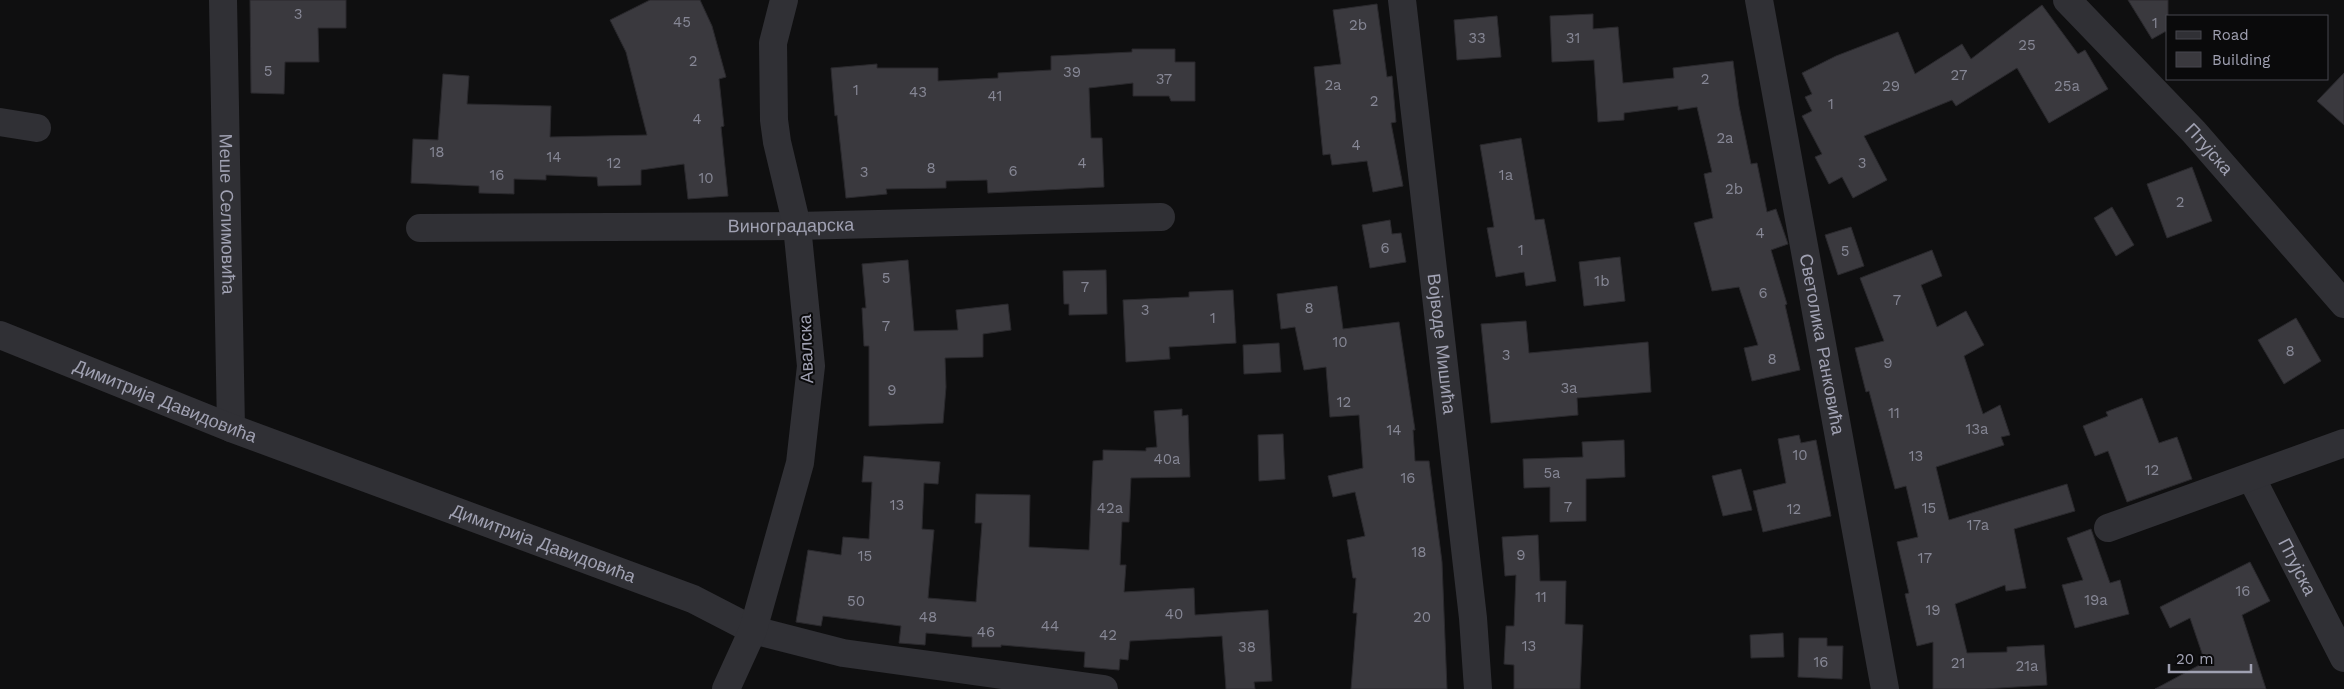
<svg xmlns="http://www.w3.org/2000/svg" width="2344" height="689" font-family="'Work Sans',sans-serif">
  <rect width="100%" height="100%" fill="#0f0f10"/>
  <path fill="#3a393e" stroke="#2a292d" d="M 250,0 L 346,0 L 346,28 L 318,28 L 319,62 L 285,62 L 284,94 L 251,93 Z
    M 650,0 L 700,0 L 712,26 L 726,77 L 719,79 L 724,126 L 721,127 L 728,196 L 688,199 L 684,164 L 641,170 L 641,185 L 598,186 L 597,177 L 546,175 L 546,180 L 514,179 L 514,194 L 479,193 L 479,186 L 411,183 L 413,139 L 438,140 L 443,74 L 469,76 L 467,104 L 551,106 L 550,137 L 647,135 L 626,52 L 610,20 Z
    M 2128,0 L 2168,0 L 2168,30 L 2152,39 Z
    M 1377,4 L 1387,77 L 1392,76 L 1396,122 L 1391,123 L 1403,186 L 1373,192 L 1367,161 L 1332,165 L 1330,154 L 1323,155 L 1314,67 L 1341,64 L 1333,10 Z
    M 2042,5 L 2078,54 L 2085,50 L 2108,89 L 2049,123 L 2017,68 L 1956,106 L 1952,100 L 1864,136 L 1887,180 L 1853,198 L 1842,177 L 1829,184 L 1815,157 L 1822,154 L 1802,116 L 1812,111 L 1805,97 L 1812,94 L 1802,73 L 1836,56 L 1898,32 L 1915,74 L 1962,44 L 1971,59 Z
    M 1593,14 L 1593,29 L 1618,27 L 1623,83 L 1674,78 L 1673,68 L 1733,61 L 1739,106 L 1751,164 L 1757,163 L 1767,212 L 1776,209 L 1788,244 L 1771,250 L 1787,304 L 1785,305 L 1800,370 L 1752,381 L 1744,348 L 1758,345 L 1739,287 L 1712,291 L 1694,223 L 1713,218 L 1704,174 L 1712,172 L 1697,107 L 1678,110 L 1678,106 L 1624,113 L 1624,120 L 1598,122 L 1594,60 L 1552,62 L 1550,16 Z
    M 1497,16 L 1501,57 L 1457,60 L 1454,20 Z
    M 1132,49 L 1175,49 L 1175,62 L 1195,62 L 1195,101 L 1171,101 L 1169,96 L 1133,96 L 1133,83 L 1089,88 L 1091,138 L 1102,138 L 1104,187 L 988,193 L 987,180 L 946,181 L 946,188 L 886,189 L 887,194 L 846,198 L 837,115 L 835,116 L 831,68 L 877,64 L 877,68 L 938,68 L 938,81 L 998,78 L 998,73 L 1051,70 L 1051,56 L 1132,52 Z
    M 2344,73 L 2344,125 L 2317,101 Z
    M 1521,138 L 1535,220 L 1544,219 L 1556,281 L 1526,286 L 1524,272 L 1496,277 L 1487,228 L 1494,227 L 1480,145 Z
    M 2192,167 L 2212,221 L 2167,238 L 2147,184 Z
    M 2112,207 L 2134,245 L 2116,256 L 2094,218 Z
    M 1390,220 L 1392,234 L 1401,233 L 1406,262 L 1370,268 L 1362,225 Z
    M 1851,227 L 1864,266 L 1838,275 L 1825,235 Z
    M 1932,250 L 1942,276 L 1921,285 L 1937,327 L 1966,311 L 1984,345 L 1964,356 L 1983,414 L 2000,405 L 2010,435 L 2001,437 L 2004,445 L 1936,467 L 1949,520 L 2067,484 L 2075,511 L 2014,529 L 2026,588 L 2006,591 L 2005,585 L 1955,604 L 1967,653 L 2007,652 L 2007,647 L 2044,645 L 2047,685 L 1985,689 L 1933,689 L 1933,642 L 1917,646 L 1905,594 L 1909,593 L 1897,542 L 1918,537 L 1906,486 L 1895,489 L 1869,391 L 1866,392 L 1855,348 L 1884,341 L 1860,278 Z
    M 1620,257 L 1625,301 L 1584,306 L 1579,262 Z
    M 908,260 L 914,331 L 958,330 L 956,310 L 1008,304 L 1011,330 L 983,334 L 983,357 L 945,358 L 946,387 L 943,423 L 869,426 L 869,346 L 864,346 L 862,308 L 866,308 L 862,264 Z
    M 1106,270 L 1107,314 L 1069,315 L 1069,304 L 1064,304 L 1063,271 Z
    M 1337,286 L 1343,329 L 1399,322 L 1415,430 L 1413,430 L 1415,461 L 1429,461 L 1442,562 L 1447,689 L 1351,689 L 1357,613 L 1353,613 L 1356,578 L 1353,578 L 1347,540 L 1365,536 L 1355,492 L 1333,497 L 1328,476 L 1363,468 L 1359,415 L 1330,417 L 1326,367 L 1304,370 L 1295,327 L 1281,329 L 1277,294 Z
    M 1233,290 L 1236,343 L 1169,347 L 1170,359 L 1126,362 L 1123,300 L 1189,297 L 1189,292 Z
    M 2296,318 L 2321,361 L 2284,384 L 2258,340 Z
    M 1526,321 L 1529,353 L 1648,342 L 1651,392 L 1577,398 L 1578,415 L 1491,423 L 1481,324 Z
    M 1279,343 L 1281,372 L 1244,374 L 1243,345 Z
    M 2142,398 L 2159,443 L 2177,437 L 2192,479 L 2127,502 L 2108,451 L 2095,456 L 2083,426 L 2108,416 L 2106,412 Z
    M 1182,409 L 1182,416 L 1188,415 L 1190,477 L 1131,478 L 1129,522 L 1122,522 L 1120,565 L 1126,565 L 1124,592 L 1194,588 L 1195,615 L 1268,610 L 1272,681 L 1254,682 L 1255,689 L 1226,689 L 1222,636 L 1130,641 L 1128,660 L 1120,659 L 1119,670 L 1084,667 L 1085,652 L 1001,645 L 1001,647 L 972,647 L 972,637 L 926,633 L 925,645 L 899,643 L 901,626 L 823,616 L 821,626 L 796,622 L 808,550 L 841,555 L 843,537 L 869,539 L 872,482 L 862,482 L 864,456 L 940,462 L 938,484 L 924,483 L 922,529 L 934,530 L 928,598 L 976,602 L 982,523 L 975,523 L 976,494 L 1030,495 L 1029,547 L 1089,550 L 1093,461 L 1103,460 L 1103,450 L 1146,451 L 1146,448 L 1157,447 L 1154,411 Z
    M 1283,434 L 1285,479 L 1259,481 L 1258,435 Z
    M 1799,435 L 1801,443 L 1816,440 L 1831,516 L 1763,532 L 1753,491 L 1786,483 L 1778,439 Z
    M 1624,440 L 1625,477 L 1586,479 L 1586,521 L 1550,522 L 1550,487 L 1524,488 L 1523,459 L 1583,457 L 1582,442 Z
    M 1741,469 L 1752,510 L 1723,516 L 1712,476 Z
    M 2091,529 L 2110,583 L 2120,580 L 2129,614 L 2075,628 L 2062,585 L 2083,580 L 2067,538 Z
    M 1538,535 L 1540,581 L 1566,581 L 1565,624 L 1583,625 L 1580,689 L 1514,689 L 1514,665 L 1504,664 L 1506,626 L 1514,626 L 1516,575 L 1505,576 L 1502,537 Z
    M 2250,562 L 2270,601 L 2242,615 L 2266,689 L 2155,689 L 2205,662 L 2190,618 L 2170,628 L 2160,607 Z
    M 1783,633 L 1784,657 L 1751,658 L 1750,635 Z
    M 1799,638 L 1827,638 L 1827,646 L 1843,646 L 1842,679 L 1798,677 Z"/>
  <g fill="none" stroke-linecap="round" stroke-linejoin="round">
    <g stroke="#303035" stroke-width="28">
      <path id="s1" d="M 223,0 L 231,428"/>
      <path id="s2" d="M 1402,0 L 1473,618 L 1478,689"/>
      <path id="s3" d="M 1759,0 L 1885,689"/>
      <path id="s4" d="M 2067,0 L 2194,132 L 2344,304"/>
      <path d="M 0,122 L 37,128"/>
      <path id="s5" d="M 420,228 L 797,226 L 1161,217"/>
      <path id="s6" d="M 0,335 L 231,428 L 693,599 L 753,630 L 843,653 L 1104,689"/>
      <path id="s7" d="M 2251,477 L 2344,658"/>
      <path d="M 2108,528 L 2344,443"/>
      <path d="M 726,689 L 753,630 L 800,463 L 811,366 L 797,226 L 777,142 L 774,120 L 773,43 L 784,0"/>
    </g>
  </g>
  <g text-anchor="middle" stroke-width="4" stroke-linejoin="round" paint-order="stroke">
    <g font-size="15" fill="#868795">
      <text x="298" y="19">3</text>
      <text x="682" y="27">45</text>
      <text x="2155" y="28">1</text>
      <text x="1358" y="30">2b</text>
      <text x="1477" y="43">33</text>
      <text x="1573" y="43">31</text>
      <text x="2027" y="50">25</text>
      <text x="693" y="66">2</text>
      <text x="268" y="76">5</text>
      <text x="1072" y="77">39</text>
      <text x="1959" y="80">27</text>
      <text x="1164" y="84">37</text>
      <text x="1705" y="84">2</text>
      <text x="1333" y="90">2a</text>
      <text x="1891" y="91">29</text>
      <text x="2067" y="91">25a</text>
      <text x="856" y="95">1</text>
      <text x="918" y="97">43</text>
      <text x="995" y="101">41</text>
      <text x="1374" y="106">2</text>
      <text x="1831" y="109">1</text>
      <text x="697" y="124">4</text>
      <text x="1725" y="143">2a</text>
      <text x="1356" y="150">4</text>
      <text x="437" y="157">18</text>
      <text x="554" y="162">14</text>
      <text x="614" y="168">12</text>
      <text x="1082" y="168">4</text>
      <text x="1862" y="168">3</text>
      <text x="931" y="173">8</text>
      <text x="1013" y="176">6</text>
      <text x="864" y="177">3</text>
      <text x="497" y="180">16</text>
      <text x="1506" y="180">1a</text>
      <text x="706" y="183">10</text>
      <text x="1734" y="194">2b</text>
      <text x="2180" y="207">2</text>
      <text x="1760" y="238">4</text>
      <text x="1385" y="253">6</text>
      <text x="1521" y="255">1</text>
      <text x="1845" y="256">5</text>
      <text x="886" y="283">5</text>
      <text x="1602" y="286">1b</text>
      <text x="1085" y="292">7</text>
      <text x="1763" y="298">6</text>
      <text x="1897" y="305">7</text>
      <text x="1309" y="313">8</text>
      <text x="1145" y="315">3</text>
      <text x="1213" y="323">1</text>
      <text x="886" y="331">7</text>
      <text x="1340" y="347">10</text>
      <text x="2290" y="356">8</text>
      <text x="1506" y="360">3</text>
      <text x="1772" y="364">8</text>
      <text x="1888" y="368">9</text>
      <text x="1569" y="393">3a</text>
      <text x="892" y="395">9</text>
      <text x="1344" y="407">12</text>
      <text x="1894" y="418">11</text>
      <text x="1977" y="434">13a</text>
      <text x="1394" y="435">14</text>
      <text x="1800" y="460">10</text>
      <text x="1916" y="461">13</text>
      <text x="1167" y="464">40a</text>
      <text x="2152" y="475">12</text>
      <text x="1552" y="478">5a</text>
      <text x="1408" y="483">16</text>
      <text x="897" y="510">13</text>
      <text x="1568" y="512">7</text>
      <text x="1110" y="513">42a</text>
      <text x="1929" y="513">15</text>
      <text x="1794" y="514">12</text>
      <text x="1978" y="530">17a</text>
      <text x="1419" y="557">18</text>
      <text x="1521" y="560">9</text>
      <text x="865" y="561">15</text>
      <text x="1925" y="563">17</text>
      <text x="2243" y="596">16</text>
      <text x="1541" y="602">11</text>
      <text x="2096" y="605">19a</text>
      <text x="856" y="606">50</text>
      <text x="1933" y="615">19</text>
      <text x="1174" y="619">40</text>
      <text x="928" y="622">48</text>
      <text x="1422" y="622">20</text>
      <text x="1050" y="631">44</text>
      <text x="986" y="637">46</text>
      <text x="1108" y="640">42</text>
      <text x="1529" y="651">13</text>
      <text x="1247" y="652">38</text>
      <text x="1821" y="667">16</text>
      <text x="1958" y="668">21</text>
      <text x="2027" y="671">21a</text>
    </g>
    <g font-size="18" fill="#a0a1b2" stroke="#0a0a0b">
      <text dy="6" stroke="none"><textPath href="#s4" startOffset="206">Птујска</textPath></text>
      <text dy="6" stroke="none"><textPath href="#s1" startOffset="214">Меше Селимовића</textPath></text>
      <text dy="6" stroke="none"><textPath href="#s5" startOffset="371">Виноградарска</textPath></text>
      <text dy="6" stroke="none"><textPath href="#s2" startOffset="346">Војводе Мишића</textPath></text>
      <text dy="6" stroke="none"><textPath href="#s3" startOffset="350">Светолика Ранковића</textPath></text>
      <text transform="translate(806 349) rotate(-92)" y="6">Авалска</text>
      <text dy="6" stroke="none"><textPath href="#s6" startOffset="178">Димитрија Давидовића</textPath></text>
      <text dy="6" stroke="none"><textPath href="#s6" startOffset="582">Димитрија Давидовића</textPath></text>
      <text dy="6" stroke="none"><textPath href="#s7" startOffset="101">Птујска</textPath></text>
    </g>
  </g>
  <rect x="2166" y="15" width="162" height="65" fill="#0a0a0b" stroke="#46464e"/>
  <rect x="2176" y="31" width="25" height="8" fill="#303035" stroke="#46464e"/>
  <text x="2212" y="40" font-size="15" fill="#a0a1b2">Road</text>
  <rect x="2176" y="52" width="25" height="15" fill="#3a393e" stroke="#46464e"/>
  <text x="2212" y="65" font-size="15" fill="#a0a1b2">Building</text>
  <path d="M2169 664v8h82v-8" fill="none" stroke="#a0a1b2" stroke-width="2.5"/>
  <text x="2176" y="664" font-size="15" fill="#a0a1b2" stroke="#0a0a0b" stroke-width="4" paint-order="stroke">20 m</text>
</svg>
